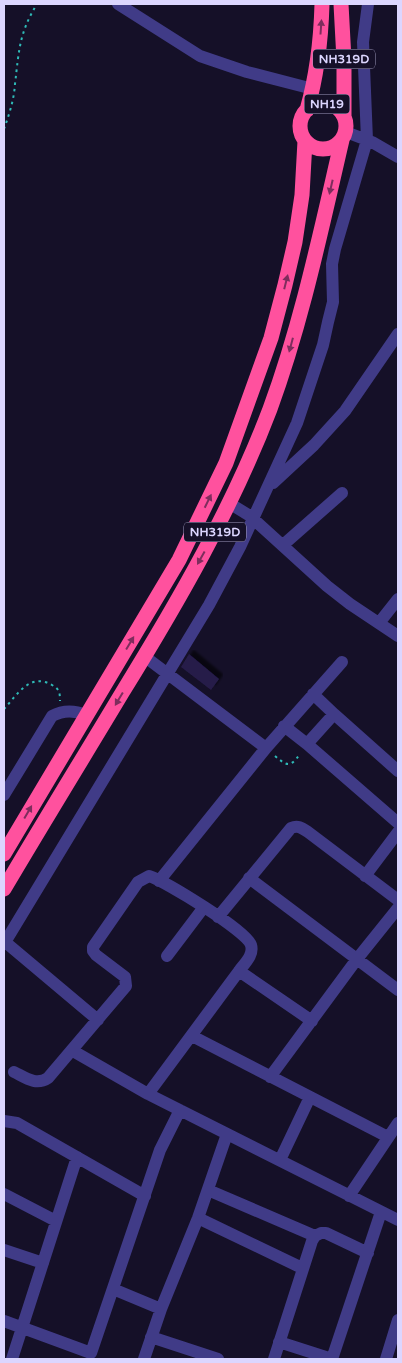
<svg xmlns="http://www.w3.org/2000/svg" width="402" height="1363" font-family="'Varela Round',sans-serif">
  <defs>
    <filter id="shadow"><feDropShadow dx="4.5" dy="-4.5" stdDeviation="1" flood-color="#0009"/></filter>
  </defs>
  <rect width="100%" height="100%" fill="#151028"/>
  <path fill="#261c49" filter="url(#shadow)" d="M 189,654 L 219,679 L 211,690 L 181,667 Z"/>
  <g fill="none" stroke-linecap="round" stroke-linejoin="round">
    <path stroke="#2fbab7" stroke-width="2" stroke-dasharray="2.5 4" stroke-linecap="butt" d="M 4,129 C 9,115 14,100 15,84 C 19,51 19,33 37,4
      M 4,709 C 17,695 30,672 52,685 C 59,689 60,692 60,701
      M 275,756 C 287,766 290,768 300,754"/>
    <path stroke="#403b87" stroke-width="12" d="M 118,4 L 200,56 L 247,72 L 313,89
      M 346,132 L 372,142 L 398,157
      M 273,483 L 314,445 L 345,411 L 398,334
      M 229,503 L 250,516 L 327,586 L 350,604 L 398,636
      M 283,545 L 342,493
      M 379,623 L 398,599
      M 144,656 L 266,748
      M 313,694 L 334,714
      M 284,726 L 307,744 L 398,823
      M 307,744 L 334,714 L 398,771
      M 4,795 L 52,716 C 63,710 74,710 86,715
      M 365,876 L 398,832
      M 249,878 L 398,990
      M 159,881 L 266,748 L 342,662
      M 218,917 L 291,828 C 298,825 302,828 308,832 L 398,900
      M 4,941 L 98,1020
      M 4,944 L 209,605 L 240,547 L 297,423 L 323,345 L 328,322 L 333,302 L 332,264 L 335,249 L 367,140 L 363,42 L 368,4
      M 167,956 L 204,907
      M 239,971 L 312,1021
      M 192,1036 L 388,1137
      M 73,1051 L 148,1094 L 398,1220
      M 14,1072 C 26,1078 36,1086 48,1078 L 126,986 L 125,977 L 96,955 L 93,951 L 93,947 L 138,882 L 149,876 C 165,881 247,931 251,945 C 254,955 245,963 239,971 L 148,1094
      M 270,1077 L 357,959 L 398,908
      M 4,1121 L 17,1123 L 145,1196
      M 280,1160 L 310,1097
      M 208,1190 L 315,1236
      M 4,1194 L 56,1221
      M 349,1196 L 398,1123
      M 198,1218 L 302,1268
      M 4,1250 L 43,1263
      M 113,1289 L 161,1309
      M 4,1321 L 91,1353 L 160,1150 L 180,1110
      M 151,1337 L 218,1359
      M 279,1342 L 332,1359
      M 12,1359 L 77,1157
      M 144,1359 L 161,1309 L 198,1218 L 227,1134
      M 274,1359 L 312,1241 L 315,1236 L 321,1233 L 326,1233 L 368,1253
      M 332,1359 L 381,1212
      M 386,1359 L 398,1320"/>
    <path stroke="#ff519e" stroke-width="15" d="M 341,4 L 344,60 L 344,115
      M300 126a23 23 0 1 1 46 0a23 23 0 1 1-46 0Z
      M 307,110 C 317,75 321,40 322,4
      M 4,854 L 179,560 L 226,463 L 271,338 L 285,285 L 295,242 L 302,195 L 305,141
      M 4,889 C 43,823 83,758 122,693 C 178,602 232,509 270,409 C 302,322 321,230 342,140"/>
  </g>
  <defs><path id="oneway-solid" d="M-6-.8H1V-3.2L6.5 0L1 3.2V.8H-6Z" transform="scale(1.25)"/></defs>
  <g fill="#7e2d5d">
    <use href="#oneway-solid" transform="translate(321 27) rotate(-86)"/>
    <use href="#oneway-solid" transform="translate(331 187) rotate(103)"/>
    <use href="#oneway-solid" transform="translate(286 282) rotate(-76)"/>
    <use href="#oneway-solid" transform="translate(291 345) rotate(105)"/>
    <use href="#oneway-solid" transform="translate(208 501) rotate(-64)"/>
    <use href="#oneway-solid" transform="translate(201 558) rotate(119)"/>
    <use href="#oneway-solid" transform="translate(130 643) rotate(-59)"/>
    <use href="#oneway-solid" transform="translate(119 699) rotate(121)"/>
    <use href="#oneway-solid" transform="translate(28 812) rotate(-60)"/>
  </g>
  <g text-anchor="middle" stroke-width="4" stroke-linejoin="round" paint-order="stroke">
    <g fill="#151028" stroke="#a09bbe" stroke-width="1">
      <rect x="313" y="49.5" width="62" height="19" rx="4"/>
      <rect x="304.5" y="94.5" width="45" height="19" rx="4"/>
      <rect x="184" y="522.5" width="62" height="19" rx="4"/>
    </g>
    <g font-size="12" font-weight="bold" fill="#dcd6ff">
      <text x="344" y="63">NH319D</text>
      <text x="327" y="108">NH19</text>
      <text x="215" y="536">NH319D</text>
    </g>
  </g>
  <rect width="402" height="1363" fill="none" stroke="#dcd6ff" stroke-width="10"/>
</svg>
